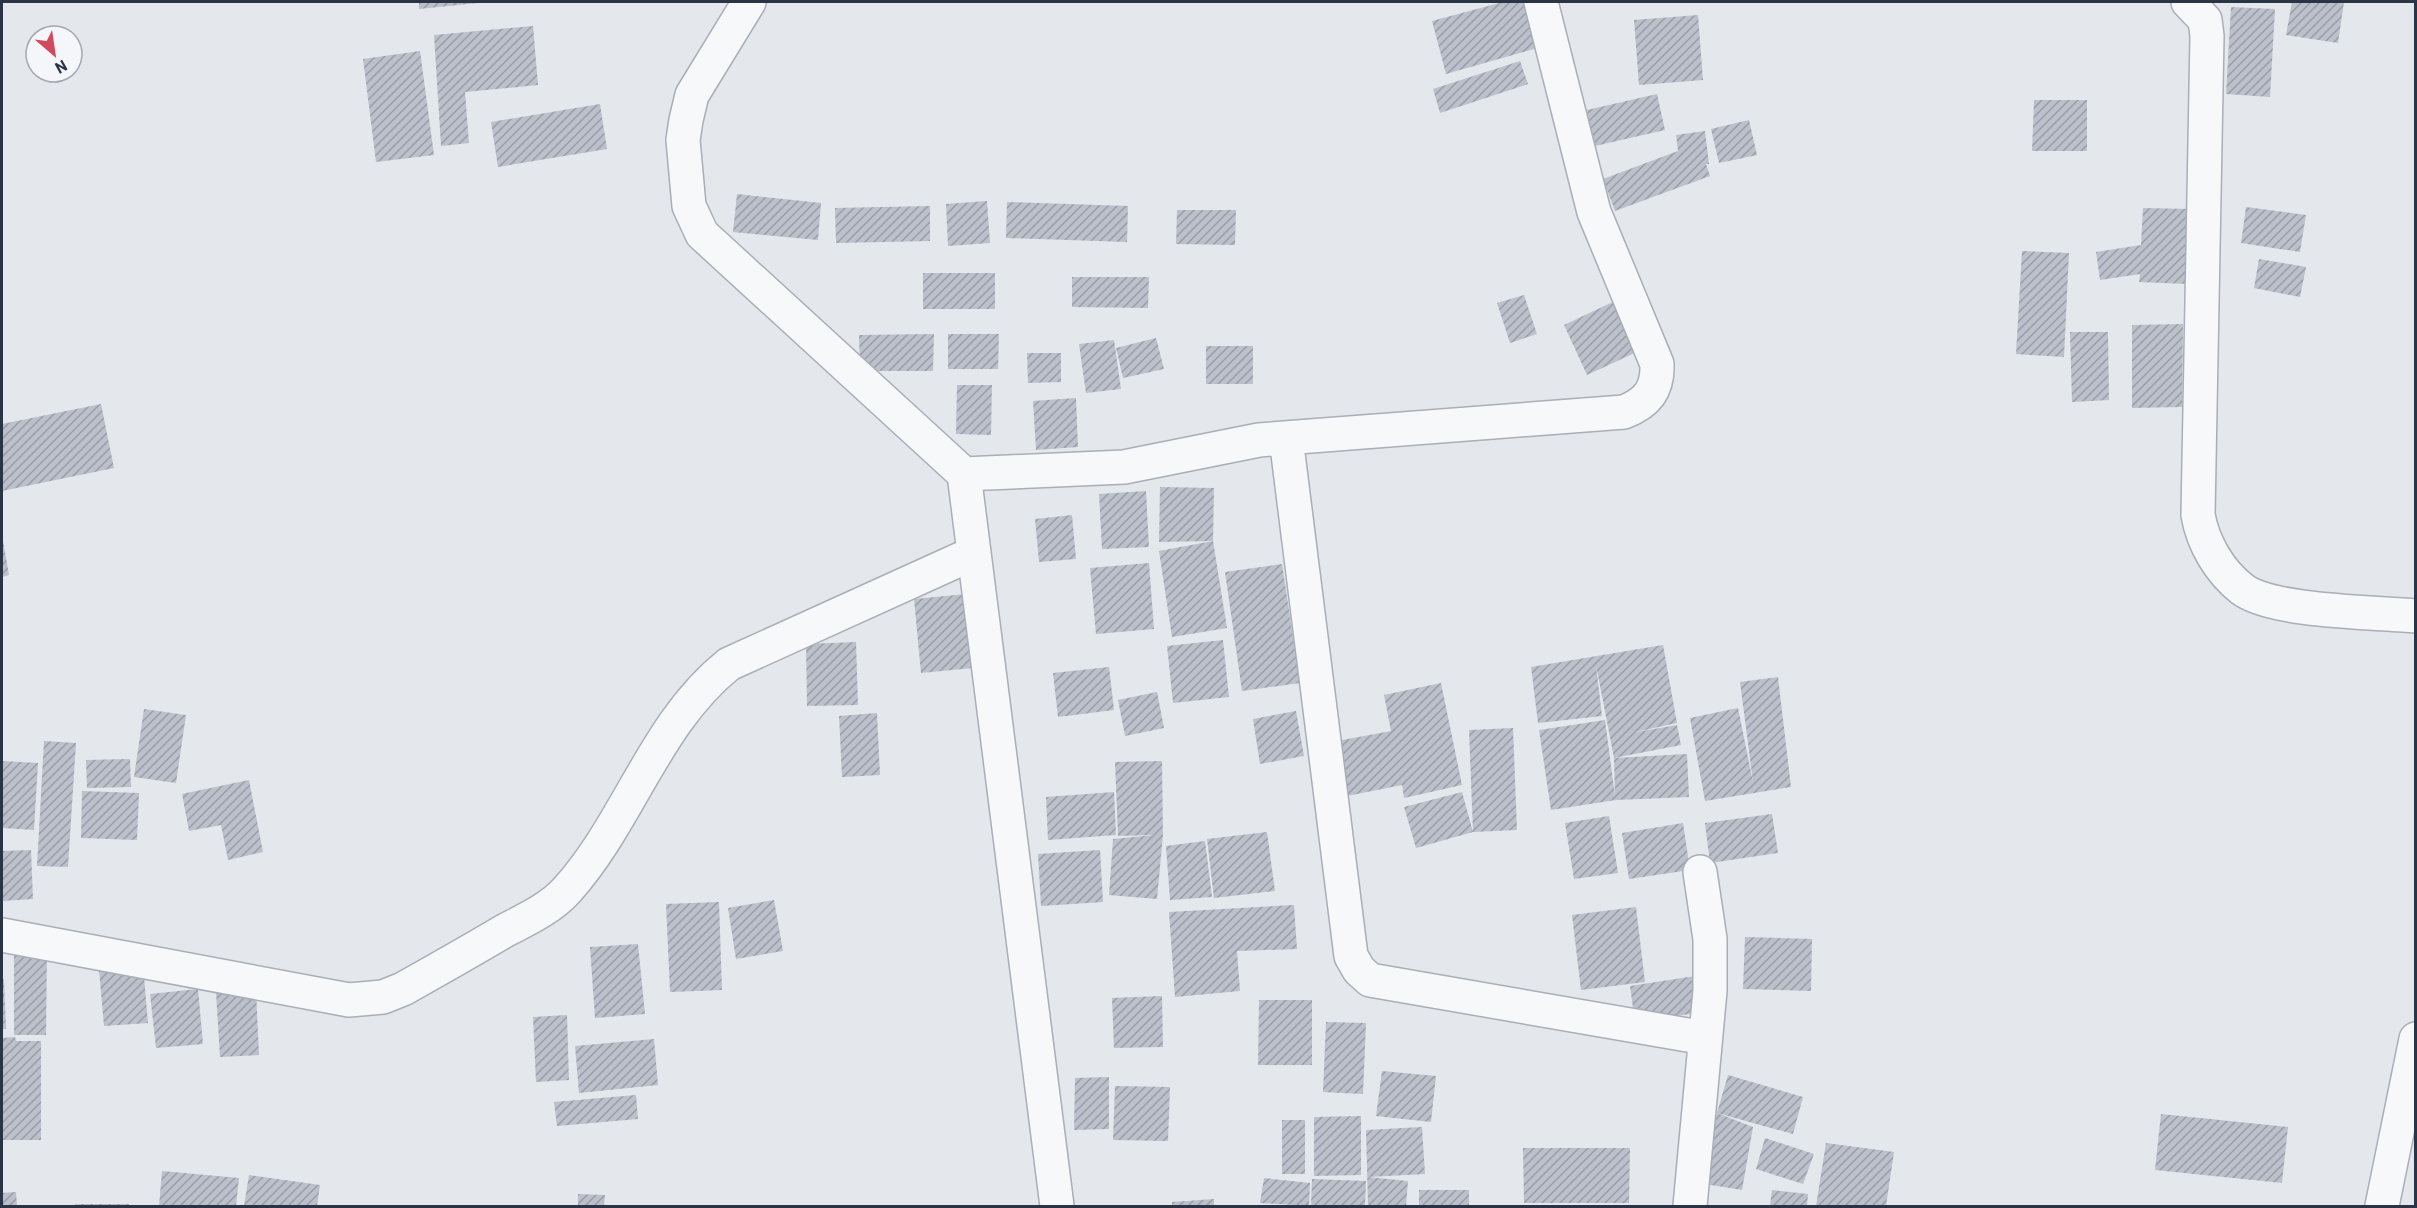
<svg xmlns="http://www.w3.org/2000/svg" width="2417" height="1208" font-family="Barlow,sans-serif">
  <defs>
    <pattern id="building-hatch" width="6" height="6" patternUnits="userSpaceOnUse" patternTransform="scale(1.5)"><rect width="6" height="6" fill="#bbc0ca"/><path d="M-1 1l2-2M0 6l6-6M5 7l2-2" fill="none" stroke="#989da6"/></pattern>
  </defs>
  <rect width="100%" height="100%" fill="#e4e7ec"/>
  <path fill="url(#building-hatch)" d="M 419,2 L 478,2 L 478,3 L 419,9 Z
    M 1503,2 L 1529,2 L 1541,47 L 1446,74 L 1432,21 Z
    M 2292,2 L 2344,2 L 2338,43 L 2286,35 Z
    M 2231,7 L 2275,9 L 2270,97 L 2226,94 Z
    M 1698,15 L 1703,80 L 1639,85 L 1634,20 Z
    M 533,26 L 538,85 L 465,92 L 469,143 L 441,146 L 434,35 Z
    M 420,51 L 434,155 L 376,162 L 363,59 Z
    M 1520,61 L 1528,84 L 1440,113 L 1433,89 Z
    M 1657,94 L 1665,130 L 1595,146 L 1587,110 Z
    M 2034,100 L 2087,100 L 2087,151 L 2032,151 Z
    M 600,104 L 607,149 L 498,167 L 491,122 Z
    M 1749,120 L 1757,155 L 1719,163 L 1711,129 Z
    M 1705,131 L 1709,164 L 1706,164 L 1710,176 L 1615,211 L 1603,179 L 1678,151 L 1676,135 Z
    M 737,194 L 821,203 L 818,240 L 733,232 Z
    M 987,201 L 990,243 L 948,246 L 946,204 Z
    M 1007,202 L 1128,206 L 1127,242 L 1006,238 Z
    M 930,206 L 930,241 L 836,243 L 835,208 Z
    M 2246,207 L 2306,215 L 2300,252 L 2241,243 Z
    M 2143,208 L 2191,209 L 2188,284 L 2139,282 L 2140,274 L 2100,280 L 2096,252 L 2141,245 Z
    M 1177,210 L 1236,210 L 1235,245 L 1176,244 Z
    M 2022,251 L 2069,253 L 2064,357 L 2016,354 Z
    M 2259,259 L 2306,267 L 2300,297 L 2254,288 Z
    M 923,273 L 995,273 L 995,309 L 923,309 Z
    M 1072,277 L 1149,277 L 1148,308 L 1072,307 Z
    M 1524,295 L 1537,334 L 1510,343 L 1497,303 Z
    M 1617,300 L 1641,350 L 1587,375 L 1564,325 Z
    M 2183,324 L 2182,407 L 2132,408 L 2132,325 Z
    M 2070,332 L 2108,332 L 2109,400 L 2072,402 Z
    M 934,334 L 933,371 L 860,371 L 859,335 Z
    M 948,334 L 999,334 L 998,369 L 948,369 Z
    M 1156,338 L 1164,369 L 1123,378 L 1116,348 Z
    M 1114,340 L 1121,389 L 1086,393 L 1079,344 Z
    M 1206,346 L 1253,346 L 1253,384 L 1206,384 Z
    M 1027,353 L 1061,353 L 1061,382 L 1028,383 Z
    M 957,385 L 992,385 L 991,435 L 956,434 Z
    M 1076,398 L 1078,447 L 1036,450 L 1033,401 Z
    M 101,404 L 114,468 L 2,491 L 2,424 Z
    M 1160,487 L 1214,488 L 1213,541 L 1159,542 Z
    M 1146,491 L 1149,547 L 1102,549 L 1099,494 Z
    M 1072,515 L 1076,559 L 1039,562 L 1035,519 Z
    M 2,535 L 9,575 L 2,577 Z
    M 1213,541 L 1227,628 L 1172,637 L 1159,551 Z
    M 1149,563 L 1154,629 L 1096,634 L 1090,568 Z
    M 1282,564 L 1300,683 L 1242,691 L 1225,572 Z
    M 966,594 L 973,668 L 921,673 L 914,599 Z
    M 1223,640 L 1229,697 L 1173,703 L 1167,646 Z
    M 856,642 L 858,705 L 807,706 L 806,644 Z
    M 1663,645 L 1677,723 L 1631,733 L 1677,725 L 1681,745 L 1614,758 L 1596,665 L 1602,716 L 1538,723 L 1531,667 Z
    M 1109,667 L 1114,710 L 1058,717 L 1053,673 Z
    M 1778,677 L 1791,787 L 1705,801 L 1690,718 L 1738,708 L 1753,782 L 1740,682 Z
    M 1441,683 L 1462,785 L 1404,798 L 1402,785 L 1347,796 L 1337,741 L 1391,731 L 1384,695 Z
    M 1157,692 L 1164,728 L 1125,736 L 1118,700 Z
    M 144,709 L 186,715 L 176,783 L 134,777 Z
    M 1296,711 L 1304,756 L 1260,764 L 1253,719 Z
    M 877,713 L 880,775 L 842,777 L 839,716 Z
    M 1605,720 L 1615,796 L 1614,758 L 1687,754 L 1689,797 L 1616,800 L 1551,810 L 1539,730 Z
    M 1513,728 L 1517,830 L 1473,832 L 1416,848 L 1404,807 L 1462,792 L 1473,832 L 1469,730 Z
    M 44,741 L 76,743 L 68,867 L 37,866 Z
    M 130,759 L 131,787 L 87,788 L 86,760 Z
    M 2,761 L 38,763 L 34,830 L 2,828 Z
    M 1162,761 L 1163,835 L 1157,899 L 1109,895 L 1113,839 L 1155,835 L 1118,836 L 1115,762 Z
    M 249,780 L 263,852 L 228,860 L 221,825 L 189,831 L 182,794 Z
    M 82,791 L 139,793 L 137,840 L 81,838 Z
    M 1114,792 L 1116,835 L 1048,840 L 1046,797 Z
    M 1772,814 L 1778,853 L 1710,863 L 1705,823 Z
    M 1609,816 L 1618,873 L 1574,879 L 1565,823 Z
    M 1683,823 L 1690,870 L 1629,879 L 1622,833 Z
    M 1267,832 L 1275,891 L 1214,898 L 1207,839 Z
    M 1205,841 L 1212,897 L 1170,900 L 1166,846 Z
    M 31,850 L 33,899 L 2,901 L 2,851 Z
    M 1100,850 L 1103,902 L 1041,906 L 1038,854 Z
    M 774,900 L 783,951 L 736,959 L 728,908 Z
    M 719,902 L 722,990 L 670,992 L 666,904 Z
    M 1294,905 L 1297,949 L 1237,951 L 1240,991 L 1175,997 L 1169,912 Z
    M 1636,907 L 1645,982 L 1581,990 L 1572,915 Z
    M 1745,937 L 1812,939 L 1811,991 L 1743,989 Z
    M 638,944 L 645,1014 L 595,1018 L 590,947 Z
    M 14,950 L 47,950 L 46,1035 L 14,1035 Z
    M 143,965 L 148,1023 L 104,1026 L 99,970 Z
    M 1695,976 L 1701,1012 L 1635,1023 L 1630,986 Z
    M 2,979 L 4,979 L 6,1029 L 2,1029 Z
    M 198,989 L 203,1044 L 156,1048 L 150,994 Z
    M 256,990 L 259,1055 L 220,1057 L 216,993 Z
    M 1162,996 L 1163,1047 L 1114,1048 L 1112,998 Z
    M 1259,1000 L 1312,1000 L 1312,1065 L 1258,1065 Z
    M 567,1015 L 569,1080 L 536,1082 L 533,1017 Z
    M 1326,1022 L 1366,1023 L 1363,1094 L 1323,1092 Z
    M 15,1037 L 16,1041 L 41,1041 L 41,1140 L 2,1140 L 2,1038 Z
    M 654,1039 L 658,1085 L 579,1093 L 575,1046 Z
    M 1382,1071 L 1436,1076 L 1431,1122 L 1376,1116 Z
    M 1728,1075 L 1803,1097 L 1793,1134 L 1717,1113 Z
    M 1109,1077 L 1109,1129 L 1074,1130 L 1075,1078 Z
    M 1115,1086 L 1170,1087 L 1168,1141 L 1113,1140 Z
    M 636,1095 L 638,1119 L 557,1126 L 554,1102 Z
    M 1717,1113 L 1753,1127 L 1742,1190 L 1705,1184 Z
    M 2161,1114 L 2288,1127 L 2282,1183 L 2155,1170 Z
    M 1361,1116 L 1361,1175 L 1314,1176 L 1314,1117 Z
    M 1282,1120 L 1305,1120 L 1305,1174 L 1282,1174 Z
    M 1422,1127 L 1425,1174 L 1368,1177 L 1408,1181 L 1406,1206 L 1368,1206 L 1366,1130 Z
    M 1765,1138 L 1814,1154 L 1803,1184 L 1756,1169 Z
    M 1826,1143 L 1894,1152 L 1886,1206 L 1816,1206 Z
    M 1523,1148 L 1630,1148 L 1629,1203 L 1524,1203 Z
    M 162,1171 L 239,1178 L 236,1206 L 159,1206 Z
    M 249,1175 L 320,1185 L 317,1206 L 244,1206 Z
    M 1264,1178 L 1310,1183 L 1309,1206 L 1260,1203 Z
    M 1312,1179 L 1366,1181 L 1365,1206 L 1311,1206 Z
    M 1419,1190 L 1469,1190 L 1469,1206 L 1419,1206 Z
    M 1772,1190 L 1808,1194 L 1807,1206 L 1770,1206 Z
    M 16,1192 L 17,1206 L 2,1206 L 2,1193 Z
    M 578,1194 L 605,1195 L 604,1206 L 578,1206 Z
    M 1214,1199 L 1214,1206 L 1172,1206 L 1172,1202 Z
    M 75,1204 L 129,1204 L 129,1206 L 75,1206 Z"/>
  <g fill="none" stroke-linecap="round" stroke-linejoin="round">
    <g stroke="#a9aeb7" stroke-width="36">
      <path id="minor" d="M 749,2 L 692,95 L 686,120 L 683,140 L 689,206 L 702,234 L 964,474 L 1057,1206
        M 2188,2 L 2205,20 L 2207,36 L 2198,515 C 2203,543 2219,571 2242,589 C 2272,612 2375,612 2416,616
        M 1286,438 L 1351,956 L 1359,970 L 1370,980 L 1705,1038
        M 964,474 L 1124,467 L 1259,440 L 1624,412 C 1647,403 1658,390 1657,364 L 1594,212 L 1541,2
        M 2,935 L 349,1000 L 383,997 L 403,989 C 437,970 472,950 506,930 C 527,919 551,908 567,890 C 629,821 655,723 729,664 L 974,553
        M 1690,1206 L 1710,991 L 1710,939 L 1700,872
        M 2382,1206 L 2416,1039"/>
    </g>
    <use href="#minor" stroke="#f7f8fa" stroke-width="33"/>
  </g>
  <rect width="2417" height="1208" fill="none" stroke="#2b3445" stroke-width="6"/>
  <g transform="translate(54 54) rotate(151)"><circle r="28" fill="#f4f6f9" stroke="#a4a8b1" stroke-width="1.5"/>
  <path d="M0-4.5L10 22L0 15L-10 22Z" fill="#d1495b"/>
  <text y="-9" font-size="16" font-weight="bold" text-anchor="middle" fill="#2b3445">N</text>
  </g>
</svg>
